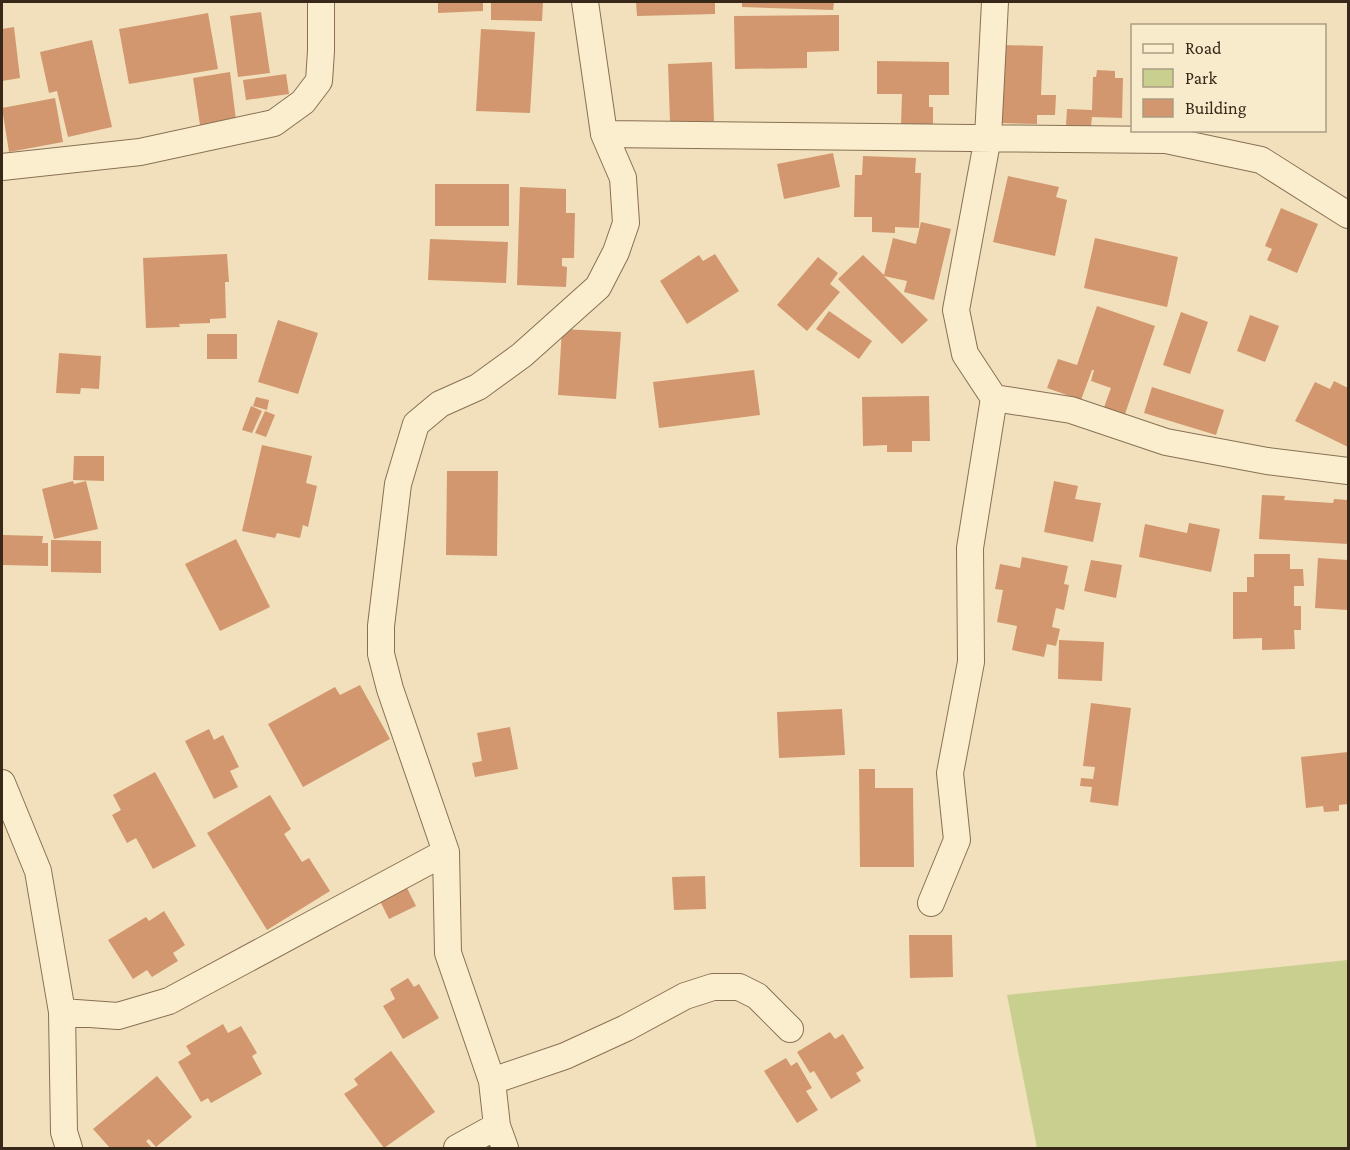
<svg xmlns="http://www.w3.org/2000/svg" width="1350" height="1150" font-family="'Crimson Pro',serif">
  <rect width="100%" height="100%" fill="#f1e0bb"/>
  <path fill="#c8cf8f" d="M 1348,960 L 1348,1148 L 1037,1148 L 1007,995 Z"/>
  <path fill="#d2976e" d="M 438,2 L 483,2 L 483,11 L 438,13 Z
    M 491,2 L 543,2 L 542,21 L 491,20 Z
    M 636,2 L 715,2 L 715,14 L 637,16 Z
    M 742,2 L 834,2 L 833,10 L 742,7 Z
    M 261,12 L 270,73 L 238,77 L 230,16 Z
    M 208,13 L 218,69 L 129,84 L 119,29 Z
    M 839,15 L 839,51 L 807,52 L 807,68 L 735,69 L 734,16 Z
    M 14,27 L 20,78 L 2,81 L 2,29 Z
    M 481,29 L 535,32 L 530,113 L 476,111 Z
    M 92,40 L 112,127 L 68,137 L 57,91 L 49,93 L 40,52 Z
    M 1003,45 L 1043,46 L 1041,95 L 1056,95 L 1055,115 L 1037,115 L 1037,124 L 1001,123 Z
    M 877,61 L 949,62 L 949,95 L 929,95 L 929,107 L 933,107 L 933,127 L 901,126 L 902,94 L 877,94 Z
    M 712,62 L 714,121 L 670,122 L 668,64 Z
    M 1097,70 L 1115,71 L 1115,78 L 1123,78 L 1122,118 L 1092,117 L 1091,126 L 1066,125 L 1067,109 L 1092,110 L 1093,77 L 1096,77 Z
    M 230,72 L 236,120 L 200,125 L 193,78 Z
    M 286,74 L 289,94 L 246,100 L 243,80 Z
    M 55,98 L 63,142 L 9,152 L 2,108 Z
    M 833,153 L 840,187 L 784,199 L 777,164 Z
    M 863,156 L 916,158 L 915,173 L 921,173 L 919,228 L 895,227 L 895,233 L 872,232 L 872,217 L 854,217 L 855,175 L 862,175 Z
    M 1008,176 L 1059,187 L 1056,197 L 1067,200 L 1055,256 L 993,242 Z
    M 435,184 L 509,184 L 509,226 L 435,226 Z
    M 520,187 L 566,189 L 566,213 L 575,213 L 574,258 L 562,258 L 562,266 L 567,267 L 566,287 L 517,285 Z
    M 1281,208 L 1318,224 L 1297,273 L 1267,260 L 1272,249 L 1265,246 Z
    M 921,222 L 951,229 L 934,300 L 904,292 L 907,281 L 884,276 L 928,320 L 902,344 L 838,279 L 863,255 L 884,275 L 893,238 L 916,244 Z
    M 1095,238 L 1178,257 L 1167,307 L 1084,288 Z
    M 430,239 L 508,242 L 506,283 L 428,280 Z
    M 227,254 L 229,282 L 225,282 L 226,318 L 210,319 L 210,323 L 179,324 L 180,327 L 146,328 L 143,258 Z
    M 715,254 L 739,291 L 687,324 L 660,281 L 699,255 L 703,261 Z
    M 818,257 L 838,273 L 830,284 L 840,292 L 807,331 L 777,305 Z
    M 1097,306 L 1155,326 L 1124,417 L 1103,410 L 1111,388 L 1091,381 L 1094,370 L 1092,370 L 1081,400 L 1047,388 L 1058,359 L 1077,365 Z
    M 829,311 L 872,341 L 859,359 L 816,329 Z
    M 1181,312 L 1208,322 L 1190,374 L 1163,365 Z
    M 1250,315 L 1279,326 L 1265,362 L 1237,351 Z
    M 278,320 L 318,333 L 298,394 L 258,382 Z
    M 562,329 L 621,332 L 616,399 L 558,395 Z
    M 207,334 L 237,334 L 237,359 L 207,359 Z
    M 59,353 L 101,356 L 99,389 L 81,388 L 80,394 L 56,393 Z
    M 754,370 L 760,415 L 659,428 L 653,382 Z
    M 1334,381 L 1348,388 L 1348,447 L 1295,421 L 1315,382 L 1330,389 Z
    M 1152,387 L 1224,410 L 1216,435 L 1144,413 Z
    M 929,396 L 930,441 L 912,441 L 912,452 L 887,452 L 887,445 L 863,446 L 862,397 Z
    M 256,397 L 269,400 L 267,410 L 253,406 Z
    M 251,406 L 262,411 L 252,433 L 242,430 Z
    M 265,411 L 275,415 L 266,437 L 255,433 Z
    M 262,445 L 312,456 L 306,483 L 317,486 L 308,527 L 303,525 L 300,538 L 277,533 L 275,538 L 242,531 Z
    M 74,456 L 104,456 L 104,481 L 73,480 Z
    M 447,471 L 498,471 L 497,556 L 446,555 Z
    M 73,481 L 74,484 L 86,481 L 98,529 L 54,539 L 42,489 Z
    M 1054,481 L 1078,486 L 1075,499 L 1101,503 L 1093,542 L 1044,532 Z
    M 1262,495 L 1285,496 L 1284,500 L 1333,503 L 1334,499 L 1348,500 L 1348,544 L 1259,539 Z
    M 1189,523 L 1220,529 L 1211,572 L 1139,557 L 1145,524 L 1187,533 Z
    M 2,535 L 43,536 L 42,543 L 48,543 L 48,566 L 2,565 Z
    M 236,539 L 270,607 L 220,631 L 185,564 Z
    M 51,540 L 101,541 L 101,573 L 51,572 Z
    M 1254,554 L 1290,554 L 1290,569 L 1303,569 L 1304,586 L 1294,586 L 1294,606 L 1301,606 L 1301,630 L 1294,630 L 1295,649 L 1262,650 L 1262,638 L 1233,639 L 1233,592 L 1247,592 L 1247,577 L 1254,577 Z
    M 1022,557 L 1068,566 L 1064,584 L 1069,585 L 1064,610 L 1056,608 L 1052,627 L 1060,629 L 1056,646 L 1047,644 L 1044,657 L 1012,650 L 1017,626 L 997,622 L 1003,590 L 995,589 L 1000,564 L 1020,568 Z
    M 1318,558 L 1348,560 L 1348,610 L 1315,608 Z
    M 1091,560 L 1122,565 L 1116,598 L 1084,591 Z
    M 1059,640 L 1104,642 L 1102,681 L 1058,679 Z
    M 360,685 L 390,739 L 303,787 L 268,724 L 335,687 L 340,695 Z
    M 1091,703 L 1131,708 L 1118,806 L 1090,802 L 1092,787 L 1080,786 L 1081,778 L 1093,779 L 1095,767 L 1083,766 Z
    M 842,709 L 845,755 L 779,758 L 777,712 Z
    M 510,727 L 518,769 L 475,777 L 472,763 L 482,761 L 477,733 Z
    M 209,729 L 214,740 L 223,735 L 239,767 L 230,771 L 238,787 L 214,799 L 185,741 Z
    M 1348,752 L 1348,804 L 1339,805 L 1339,811 L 1324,812 L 1323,806 L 1306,808 L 1301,757 Z
    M 859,769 L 875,769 L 875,788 L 913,788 L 914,867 L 860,867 Z
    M 155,772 L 196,846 L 153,869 L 136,838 L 127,843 L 112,815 L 121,810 L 113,795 Z
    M 270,795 L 291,829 L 284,834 L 302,862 L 309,858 L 330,891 L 267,930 L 207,833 Z
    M 705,876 L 706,909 L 674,910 L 672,877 Z
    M 407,888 L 416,906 L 389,919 L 380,901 Z
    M 164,911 L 185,945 L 173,953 L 178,961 L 152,977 L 147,970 L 133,979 L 108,940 L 146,917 L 149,921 Z
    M 909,935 L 952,935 L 953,977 L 910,978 Z
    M 408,978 L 414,987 L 419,984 L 439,1018 L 403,1039 L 383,1006 L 395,999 L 390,989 Z
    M 223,1024 L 228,1033 L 241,1026 L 257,1053 L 252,1056 L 262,1074 L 211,1103 L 208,1098 L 201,1102 L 178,1062 L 191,1054 L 186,1046 Z
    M 830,1032 L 835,1039 L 843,1034 L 864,1068 L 856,1073 L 861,1081 L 831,1099 L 814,1071 L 810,1073 L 797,1052 Z
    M 391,1051 L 435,1112 L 384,1148 L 344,1094 L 358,1085 L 354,1079 Z
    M 786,1058 L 791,1066 L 797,1062 L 812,1088 L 806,1091 L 818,1110 L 797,1123 L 764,1071 Z
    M 157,1076 L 192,1117 L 156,1147 L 149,1139 L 146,1141 L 152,1148 L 110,1148 L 93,1129 Z"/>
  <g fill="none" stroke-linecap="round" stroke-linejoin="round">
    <g stroke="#897054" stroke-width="28">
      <path id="minor" d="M 604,134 L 1166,140 L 1261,160 L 1348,215
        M 2,167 L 140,152 L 274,123 L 303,102 L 319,81 L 321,51 L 321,2
        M 994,398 L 1071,410 L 1166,442 L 1267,461 L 1348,471
        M 2,783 L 38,871 L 62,1012 L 64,1132 L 69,1148
        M 931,903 L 957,840 L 950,773 L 971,662 L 970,548 L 994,398 L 965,354 L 956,310 L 988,137 L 995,2
        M 62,1012 L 118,1016 L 169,1001 L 446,852
        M 492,1081 L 565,1056 L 626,1028 L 685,996 L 713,987 L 739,987 L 757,996 L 790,1029
        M 457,1148 L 497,1126
        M 505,1148 L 497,1126 L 492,1081 L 448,953 L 446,852 L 390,689 L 381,654 L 381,626 L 398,484 L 416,424 L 440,404 L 478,387 L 522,355 L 598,287 L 616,252 L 626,223 L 623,178 L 604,134 L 585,2"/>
    </g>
    <use href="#minor" stroke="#fbeece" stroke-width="26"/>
  </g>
  <rect width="1350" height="1150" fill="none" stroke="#37281a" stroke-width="6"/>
  <rect x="1131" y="24" width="195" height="108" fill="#f8ebcb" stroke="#ab9d84" stroke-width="1.5"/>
  <rect x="1143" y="44" width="30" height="9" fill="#fbeece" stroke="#ab9d84" stroke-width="1.5"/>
  <text x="1185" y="54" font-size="18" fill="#37281a">Road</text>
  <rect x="1143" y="69" width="30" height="18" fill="#c8cf8f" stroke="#ab9d84" stroke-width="1.5"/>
  <text x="1185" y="84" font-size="18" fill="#37281a">Park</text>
  <rect x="1143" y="99" width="30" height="18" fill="#d2976e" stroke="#ab9d84" stroke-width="1.5"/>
  <text x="1185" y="114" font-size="18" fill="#37281a">Building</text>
</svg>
